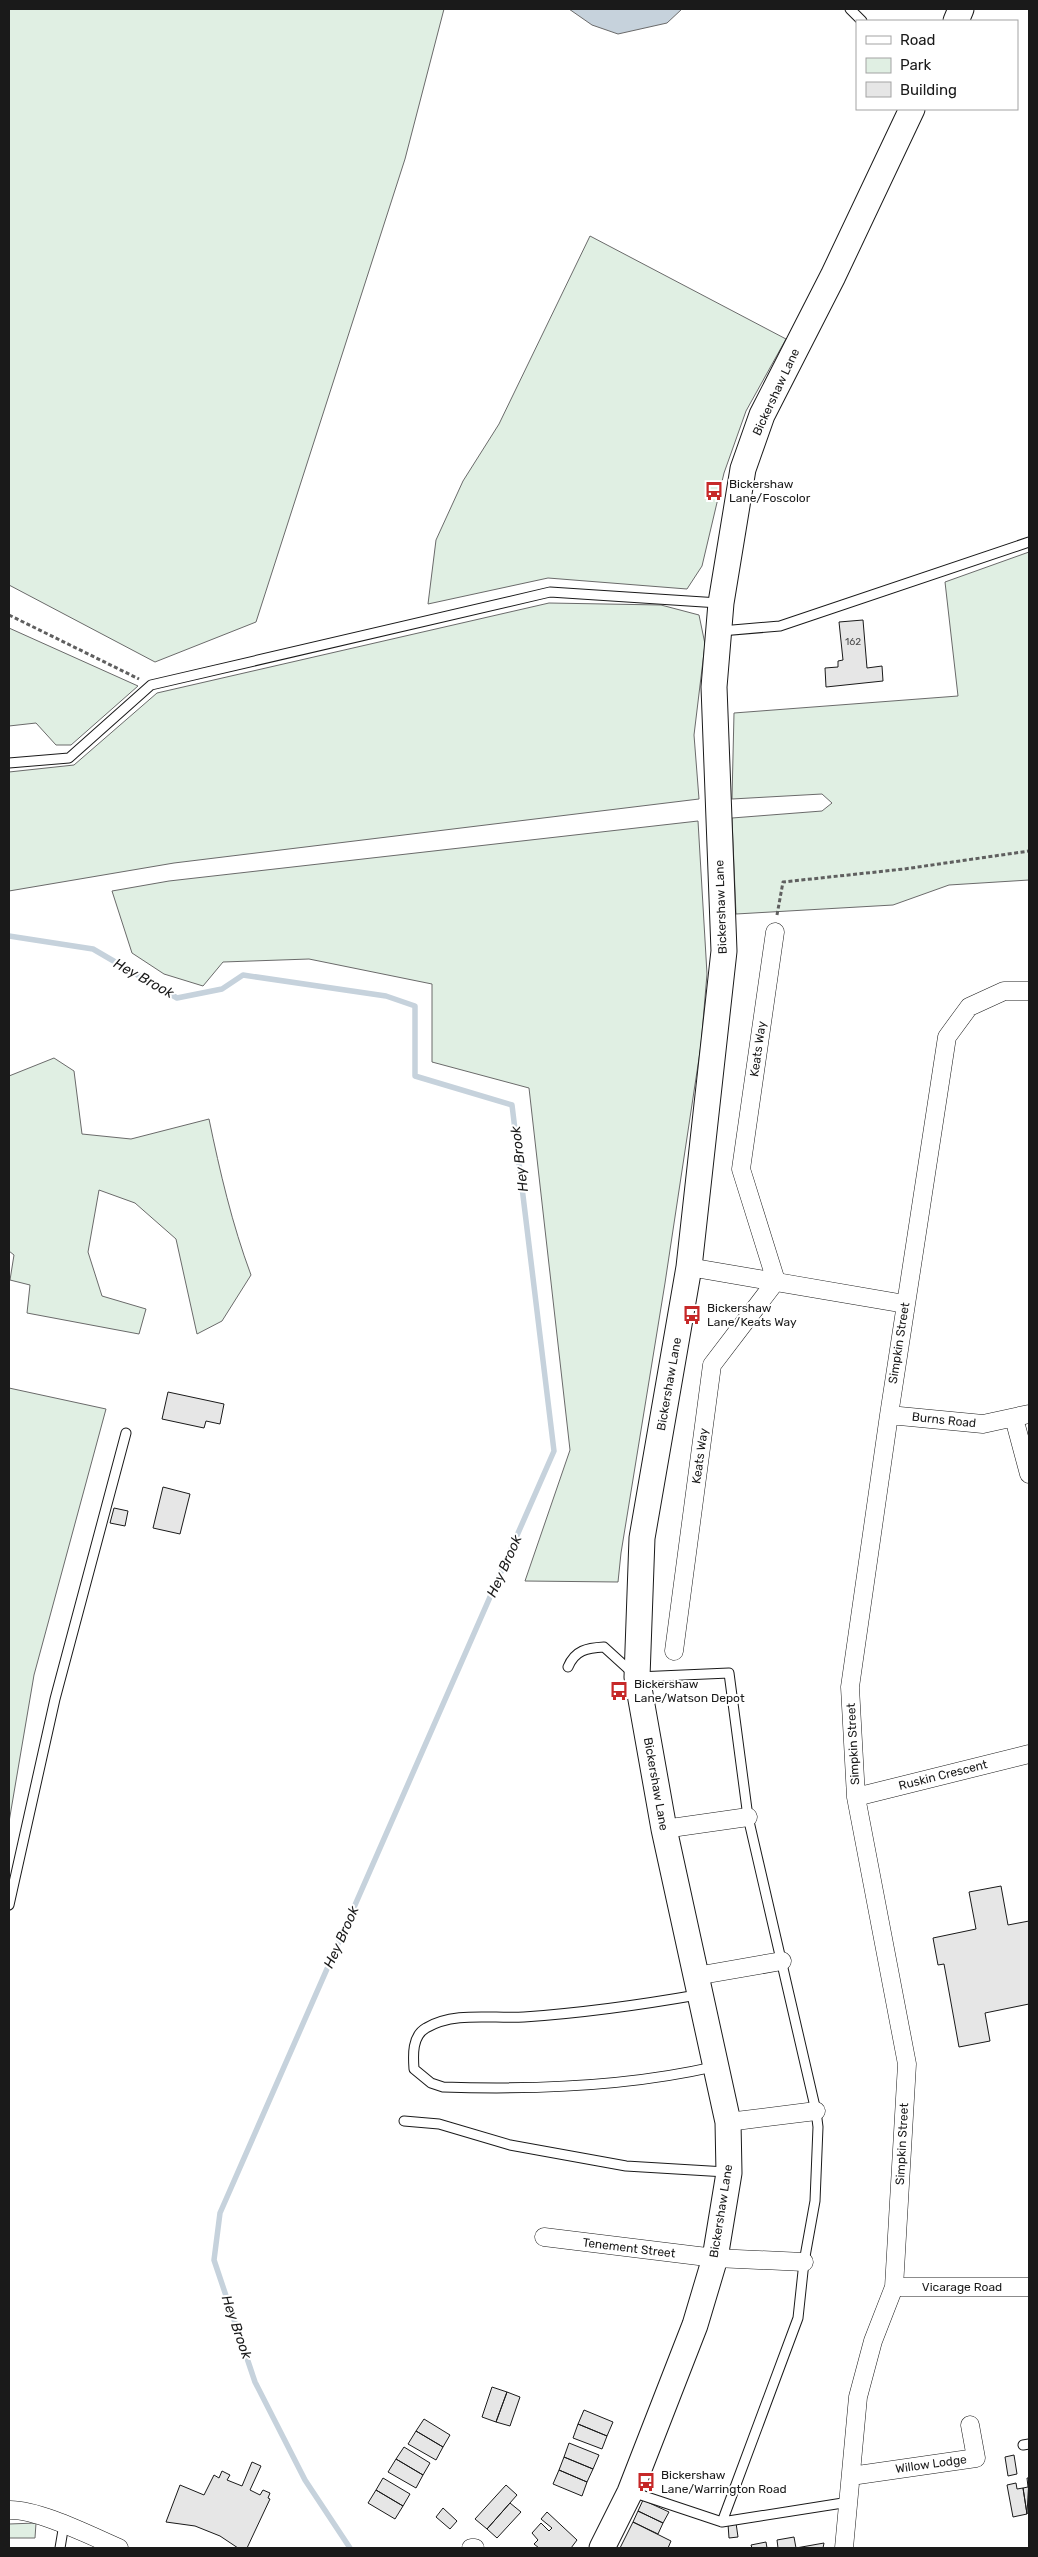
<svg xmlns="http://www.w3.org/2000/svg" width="1038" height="2557" font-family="Rubik,sans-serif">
  <rect width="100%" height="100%" fill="#fff"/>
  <path fill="#e0efe3" stroke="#6a6a6a" d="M 9,9 L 444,9 L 405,159 L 256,622 L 155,662 L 9,585 Z
    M 590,236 L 786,339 L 746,411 L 724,473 L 702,566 L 687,589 L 548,578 L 428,604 L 436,540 L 463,481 L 499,424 Z
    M 1029,552 L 1029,880 L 949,885 L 893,905 L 736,914 L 732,818 L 822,811 L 832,803 L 822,794 L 732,799 L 734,713 L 958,696 L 945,582 Z
    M 549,603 L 661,605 L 699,615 L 705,644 L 694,735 L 699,799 L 174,863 L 9,891 L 9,772 L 74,765 L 157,693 Z
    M 9,628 L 138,686 L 71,745 L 56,745 L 36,723 L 9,726 Z
    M 698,821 L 707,974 L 701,1045 L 665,1283 L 621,1553 L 618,1582 L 525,1581 L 570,1450 L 529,1088 L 432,1062 L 432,984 L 309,959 L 223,962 L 203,986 L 164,974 L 132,953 L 112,891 L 169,881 Z
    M 54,1058 L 74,1071 L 82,1134 L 131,1139 L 209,1119 C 220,1172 232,1224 251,1275 L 222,1321 L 197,1334 L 176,1239 L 135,1203 L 99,1190 L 88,1252 L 102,1296 L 146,1309 L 139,1334 L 27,1313 L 30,1285 L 10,1280 L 14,1255 L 9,1251 L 9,1076 Z
    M 9,1388 L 106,1409 L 34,1675 L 9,1822 Z
    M 36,2523 L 35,2538 L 9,2538 L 9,2524 Z"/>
  <path fill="#c6d2dc" stroke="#6a6a6a" d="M 569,9 L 682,9 L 667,23 L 618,34 L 592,25 Z"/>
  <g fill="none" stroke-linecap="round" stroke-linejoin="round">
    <path stroke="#c6d2dc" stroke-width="5.5" d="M 9,936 L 93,949 L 177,998 L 222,989 L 243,975 L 386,996 L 415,1006 L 415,1076 L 512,1105 L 554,1451 L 220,2213 L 214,2260 L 255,2382 L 305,2480 L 350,2548"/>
  </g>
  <path fill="#e6e6e6" stroke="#1a1a1a" d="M 863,620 L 867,668 L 882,666 L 883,681 L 826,687 L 825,668 L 838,667 L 838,661 L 843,660 L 839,622 Z
    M 168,1392 L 224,1404 L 220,1424 L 206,1421 L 204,1428 L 162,1419 Z
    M 163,1487 L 190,1494 L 180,1534 L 153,1528 Z
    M 114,1508 L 128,1511 L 125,1526 L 110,1523 Z
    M 1001,1886 L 1008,1925 L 1029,1921 L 1029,2004 L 985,2013 L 990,2041 L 959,2047 L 944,1964 L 938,1965 L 933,1938 L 976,1929 L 969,1892 Z
    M 492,2387 L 507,2392 L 496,2422 L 482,2417 Z
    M 507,2392 L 520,2397 L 510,2426 L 496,2422 Z
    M 584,2410 L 613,2422 L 607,2436 L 578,2424 Z
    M 424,2419 L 450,2435 L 443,2447 L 416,2431 Z
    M 578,2424 L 607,2436 L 602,2449 L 573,2438 Z
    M 416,2431 L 443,2447 L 436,2460 L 408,2444 Z
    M 569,2443 L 599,2455 L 593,2469 L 564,2457 Z
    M 404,2447 L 430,2463 L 423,2475 L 396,2459 Z
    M 1014,2455 L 1017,2474 L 1008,2476 L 1005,2457 Z
    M 564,2457 L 593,2469 L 587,2482 L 559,2470 Z
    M 396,2459 L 423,2475 L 416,2488 L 388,2472 Z
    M 252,2462 L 261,2466 L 250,2490 L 260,2495 L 263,2490 L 270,2493 L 268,2498 L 270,2499 L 247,2548 L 238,2548 L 220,2536 L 195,2526 L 166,2522 L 180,2485 L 204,2495 L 214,2475 L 219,2478 L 222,2471 L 230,2475 L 227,2480 L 242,2486 Z
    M 559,2470 L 587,2482 L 582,2496 L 553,2484 Z
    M 383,2478 L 410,2494 L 403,2506 L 376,2490 Z
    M 1027,2478 L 1029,2478 L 1027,2514 L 1023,2488 L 1028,2487 Z
    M 1016,2483 L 1017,2489 L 1023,2488 L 1027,2514 L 1013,2517 L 1007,2485 Z
    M 506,2485 L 517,2495 L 487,2529 L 475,2519 Z
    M 376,2490 L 403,2506 L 395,2519 L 368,2503 Z
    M 643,2500 L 669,2512 L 663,2523 L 638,2511 Z
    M 510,2503 L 521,2512 L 497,2538 L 487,2529 Z
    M 443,2508 L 457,2521 L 450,2529 L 436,2517 Z
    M 638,2511 L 663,2523 L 658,2534 L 633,2522 Z
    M 547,2512 L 577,2540 L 571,2548 L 539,2548 L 534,2544 L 538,2540 L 532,2533 L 541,2523 L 549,2531 L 552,2528 L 541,2519 Z
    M 633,2522 L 671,2541 L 668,2548 L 620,2548 Z
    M 736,2523 L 738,2537 L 729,2538 L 728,2524 Z
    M 794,2537 L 796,2548 L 824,2543 L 823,2548 L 778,2548 L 777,2540 Z
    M 766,2542 L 767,2548 L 752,2548 L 751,2545 Z"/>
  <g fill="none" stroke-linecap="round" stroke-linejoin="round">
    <g stroke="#1a1a1a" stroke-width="11">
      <path id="lane" d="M 850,9 L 862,21
        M 721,631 L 780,626 L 1029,542
        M 9,763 L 69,758 L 151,685 L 550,592 L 719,603
        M 568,1667 C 575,1650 587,1648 604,1647 L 637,1677 L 729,1673 L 748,1817 L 816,2111 L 818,2127 L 815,2201 L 804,2262 L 798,2318 L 722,2522 L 632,2492
        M 9,1905 L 55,1699 L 126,1433
        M 697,1995 C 640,2005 582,2013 524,2017 C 493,2019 454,2011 426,2028 C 412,2036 413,2055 414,2069 L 431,2083 L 443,2087 C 533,2090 625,2087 713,2067
        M 404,2121 L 439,2124 L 510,2145 L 626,2166 L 726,2172
        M 1023,2445 L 1029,2444
        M 722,2522 L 849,2502
        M 60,2548 L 64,2524"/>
    </g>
    <g stroke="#1a1a1a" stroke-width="19">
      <path id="street" d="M 689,1267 L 905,1304
        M 889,1415 L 983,1424 L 1029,1414
        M 1014,1418 L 1029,1474
        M 674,1651 L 712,1365 L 776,1281 L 741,1169 L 775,932
        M 856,1797 L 1029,1754
        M 664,1829 L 748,1817
        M 696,1976 L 782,1961
        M 728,2122 L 816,2111
        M 544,2237 L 715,2258 L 804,2262
        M 894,2287 L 1029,2287
        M 851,2476 L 976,2458 L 970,2425
        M 9,2510 C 38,2509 91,2536 119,2548
        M 471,2548 L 475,2548
        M 844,2548 L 858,2397 L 873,2341 L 894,2287 L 907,2064 L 856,1797 L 850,1687 L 889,1415 L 947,1037 L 969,1007 L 1004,991 L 1029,991"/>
    </g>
    <g stroke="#1a1a1a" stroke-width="27">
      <path id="secondary" d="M 956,21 L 961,9
        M 602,2548 L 630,2492 L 695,2325 L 715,2258 L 729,2173 L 728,2122 L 664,1829 L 637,1677 L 642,1538 L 689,1267 L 724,951 L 714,687 L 721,603 L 743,469 L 762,415 L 833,276 L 912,109"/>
    </g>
    <path stroke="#5f5f5f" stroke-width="3" stroke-dasharray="4 2.5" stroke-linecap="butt" d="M 9,615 L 139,679
      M 777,915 L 783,882 L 904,869 L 1029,851"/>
    <use href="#lane" stroke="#fff" stroke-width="9"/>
    <use href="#street" stroke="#fff" stroke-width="18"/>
    <use href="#secondary" stroke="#fff" stroke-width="25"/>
  </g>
  <defs>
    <g id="bus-bare" transform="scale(1.5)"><path d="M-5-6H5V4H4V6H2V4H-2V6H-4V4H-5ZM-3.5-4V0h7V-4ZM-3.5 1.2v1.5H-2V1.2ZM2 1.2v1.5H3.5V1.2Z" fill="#c62828" stroke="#fff" stroke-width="2.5" paint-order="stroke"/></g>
  </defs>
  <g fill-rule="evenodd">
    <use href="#bus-bare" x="714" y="491"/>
    <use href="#bus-bare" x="692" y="1315"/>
    <use href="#bus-bare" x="619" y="1691"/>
    <use href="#bus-bare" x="646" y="2482"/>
  </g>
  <g text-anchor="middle" stroke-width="4" stroke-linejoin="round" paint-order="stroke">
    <g font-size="10" fill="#4d4d4d">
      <text x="853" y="645">162</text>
    </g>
    <g font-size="12" fill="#1a1a1a" stroke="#fff">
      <text transform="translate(776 392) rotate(-65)" y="4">Bickershaw Lane</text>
      <text transform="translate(721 907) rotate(-92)" y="4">Bickershaw Lane</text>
      <text transform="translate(758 1049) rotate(-82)" y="4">Keats Way</text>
      <text transform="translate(899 1343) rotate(-81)" y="4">Simpkin Street</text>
      <text transform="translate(669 1384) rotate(-80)" y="4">Bickershaw Lane</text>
      <text transform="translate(944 1420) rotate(6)" y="4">Burns Road</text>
      <text transform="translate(700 1456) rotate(-82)" y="4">Keats Way</text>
      <text transform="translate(853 1744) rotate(-93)" y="4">Simpkin Street</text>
      <text transform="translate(943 1775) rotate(-14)" y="4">Ruskin Crescent</text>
      <text transform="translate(656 1784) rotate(80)" y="4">Bickershaw Lane</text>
      <text transform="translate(902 2144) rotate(-87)" y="4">Simpkin Street</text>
      <text transform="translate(721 2211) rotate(-81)" y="4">Bickershaw Lane</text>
      <text transform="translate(629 2248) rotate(7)" y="4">Tenement Street</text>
      <text x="962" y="2291">Vicarage Road</text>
      <text transform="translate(931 2464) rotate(-8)" y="4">Willow Lodge</text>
    </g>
    <g font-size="12" fill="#1a1a1a" stroke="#fff" text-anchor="start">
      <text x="729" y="488">Bickershaw<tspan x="729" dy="14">Lane/Foscolor</tspan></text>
      <text x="707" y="1312">Bickershaw<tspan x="707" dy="14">Lane/Keats Way</tspan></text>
      <text x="634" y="1688">Bickershaw<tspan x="634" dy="14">Lane/Watson Depot</tspan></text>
      <text x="661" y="2479">Bickershaw<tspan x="661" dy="14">Lane/Warrington Road</tspan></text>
    </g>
    <g font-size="14" font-style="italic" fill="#1a1a1a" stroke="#fff">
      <text transform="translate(144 978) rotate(29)" y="5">Hey Brook</text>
      <text transform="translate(519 1159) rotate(-97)" y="5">Hey Brook</text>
      <text transform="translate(504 1566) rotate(-66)" y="5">Hey Brook</text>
      <text transform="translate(341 1937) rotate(-66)" y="5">Hey Brook</text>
      <text transform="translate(237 2327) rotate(71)" y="5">Hey Brook</text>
    </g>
  </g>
  <rect width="1038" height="2557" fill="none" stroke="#1a1a1a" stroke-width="20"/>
  <rect x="856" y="20" width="162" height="90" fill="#ffffff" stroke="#a3a3a3"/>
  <rect x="866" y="36" width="25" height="8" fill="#ffffff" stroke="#a3a3a3"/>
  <text x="900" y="45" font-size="15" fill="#1a1a1a">Road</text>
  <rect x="866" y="58" width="25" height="15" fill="#e0efe3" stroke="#a3a3a3"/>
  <text x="900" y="70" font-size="15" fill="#1a1a1a">Park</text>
  <rect x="866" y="82" width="25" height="15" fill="#e6e6e6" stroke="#a3a3a3"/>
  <text x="900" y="95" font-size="15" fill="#1a1a1a">Building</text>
</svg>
